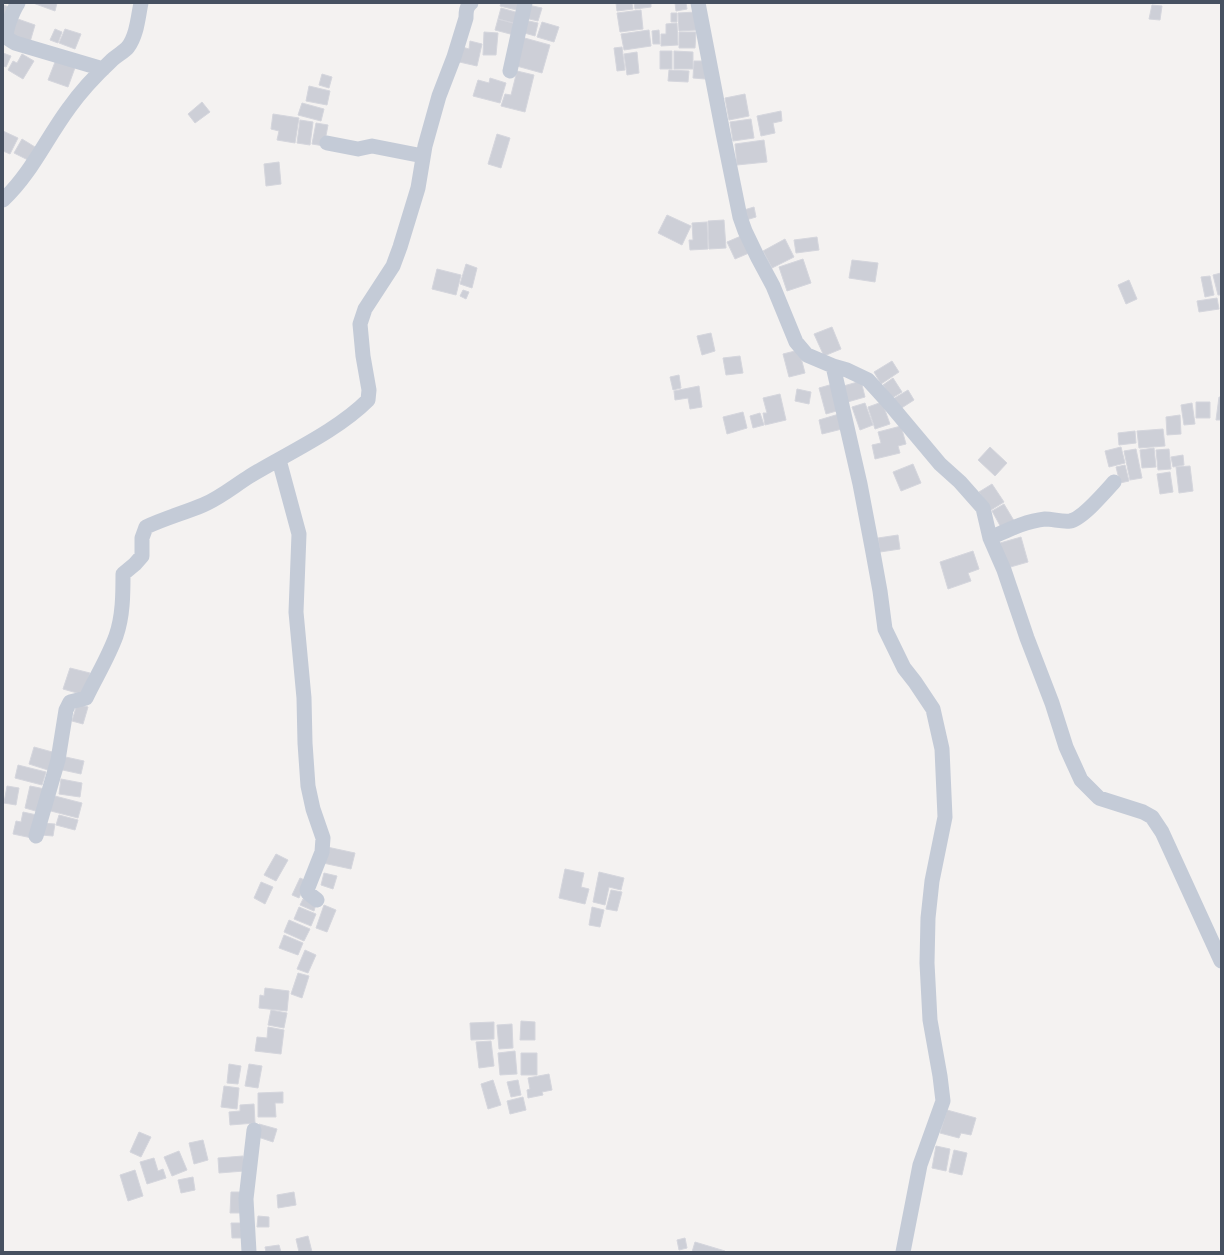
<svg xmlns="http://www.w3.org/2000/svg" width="1224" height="1255" font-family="Quicksand,sans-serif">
  <rect width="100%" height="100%" fill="#f4f2f1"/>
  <path fill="#cdcfd7" stroke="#d5d6dd" d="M 33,3 L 57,3 L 55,11 Z
    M 501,3 L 523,3 L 521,11 L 500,6 Z
    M 616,3 L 632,3 L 633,9 L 617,11 Z
    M 634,3 L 651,3 L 651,7 L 635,9 Z
    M 675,3 L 686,3 L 687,9 L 676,11 Z
    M 3,5 L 13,8 L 9,19 L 3,17 Z
    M 528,5 L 542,8 L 538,21 L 525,18 Z
    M 1152,5 L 1162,6 L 1160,20 L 1149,19 Z
    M 501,8 L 519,13 L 517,24 L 498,19 Z
    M 641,10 L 643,29 L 620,32 L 617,13 Z
    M 696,12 L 697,30 L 679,31 L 678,13 Z
    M 671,13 L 677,13 L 677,22 L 671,22 Z
    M 15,18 L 35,25 L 30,42 L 9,36 Z
    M 498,19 L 517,24 L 514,35 L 495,30 Z
    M 524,20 L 538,23 L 535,36 L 521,32 Z
    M 542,22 L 559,27 L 554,42 L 537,37 Z
    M 677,23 L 678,45 L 661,46 L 661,34 L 666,34 L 666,24 Z
    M 55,29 L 62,32 L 58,43 L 50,40 Z
    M 65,29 L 81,34 L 75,49 L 59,43 Z
    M 649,30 L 651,46 L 624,50 L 621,34 Z
    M 659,30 L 660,44 L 653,44 L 652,31 Z
    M 484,32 L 498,33 L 496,55 L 483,55 Z
    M 679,32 L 696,32 L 695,48 L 679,48 Z
    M 521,37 L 550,45 L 542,73 L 513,65 Z
    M 470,41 L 482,44 L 477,66 L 455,61 L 459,46 L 469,49 Z
    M 622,47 L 625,70 L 617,71 L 614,48 Z
    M 660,51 L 672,51 L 672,69 L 660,69 Z
    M 674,51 L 693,52 L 693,69 L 674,69 Z
    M 637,52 L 639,73 L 627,75 L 624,54 Z
    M 3,53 L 11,56 L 6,67 L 3,66 Z
    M 22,54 L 34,61 L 23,79 L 8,70 L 13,61 L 17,63 Z
    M 57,57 L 76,65 L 68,87 L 48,80 Z
    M 694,61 L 706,61 L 705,79 L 693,78 Z
    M 669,70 L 689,71 L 688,82 L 668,81 Z
    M 517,71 L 534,75 L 525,112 L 501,106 L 505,94 L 511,95 Z
    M 322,74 L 332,77 L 329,88 L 319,85 Z
    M 490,78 L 506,83 L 500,103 L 473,96 L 478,80 L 489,83 Z
    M 309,86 L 330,91 L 327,105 L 306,101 Z
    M 745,94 L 749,116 L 729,120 L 725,98 Z
    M 202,102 L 210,112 L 195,123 L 188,114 Z
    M 302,103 L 324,109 L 321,121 L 298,115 Z
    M 781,111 L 782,121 L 773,123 L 775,133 L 761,136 L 757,116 Z
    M 273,114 L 299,118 L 295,143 L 277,140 L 279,131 L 271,129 Z
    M 751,119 L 754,138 L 733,141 L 730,122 Z
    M 300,120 L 313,122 L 310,145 L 297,143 Z
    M 316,123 L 328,125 L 324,146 L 312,144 Z
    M 3,131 L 18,138 L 10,154 L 3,151 Z
    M 497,134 L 510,138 L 501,168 L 488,164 Z
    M 22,139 L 35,147 L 28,160 L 14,153 Z
    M 764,140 L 767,162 L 737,165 L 735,144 Z
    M 279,162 L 281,184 L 266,186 L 264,164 Z
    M 754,207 L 756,217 L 746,220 L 744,210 Z
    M 667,215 L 691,226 L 682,245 L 658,233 Z
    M 724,220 L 726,248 L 709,249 L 708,221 Z
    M 707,222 L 708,249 L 690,250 L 689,240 L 693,240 L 692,223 Z
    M 741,236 L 749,253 L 735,259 L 727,242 Z
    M 817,237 L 819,250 L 796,253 L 794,240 Z
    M 785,239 L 794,257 L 772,268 L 763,251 Z
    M 803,259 L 811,283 L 787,291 L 779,267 Z
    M 852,260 L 878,263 L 875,282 L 849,278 Z
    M 466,264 L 477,268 L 472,288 L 460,284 Z
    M 437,269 L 461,275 L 456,295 L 432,289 Z
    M 1221,273 L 1221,295 L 1218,295 L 1213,275 Z
    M 1210,276 L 1214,295 L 1205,297 L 1201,277 Z
    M 1129,280 L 1137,299 L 1126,304 L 1118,285 Z
    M 463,290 L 469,292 L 466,299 L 460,296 Z
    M 1217,298 L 1219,309 L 1199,312 L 1197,301 Z
    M 832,327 L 841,349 L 824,356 L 814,334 Z
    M 711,333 L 715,351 L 702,355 L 697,336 Z
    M 799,350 L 805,373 L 789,377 L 783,354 Z
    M 740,356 L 743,373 L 726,375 L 723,358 Z
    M 892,361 L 899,372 L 881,384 L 874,372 Z
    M 679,375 L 681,388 L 673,390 L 670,377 Z
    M 893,378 L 902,392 L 892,398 L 883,385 Z
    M 861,381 L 865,397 L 844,403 L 840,387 Z
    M 833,384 L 840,410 L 826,414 L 819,388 Z
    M 699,386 L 702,407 L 690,409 L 688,398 L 675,400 L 674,391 Z
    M 797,389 L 811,392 L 809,404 L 795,401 Z
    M 908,390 L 914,400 L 900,409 L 893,399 Z
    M 780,394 L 786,420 L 765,425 L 763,413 L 767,413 L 763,398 Z
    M 1219,397 L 1221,397 L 1221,420 L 1216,420 Z
    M 882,402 L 890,424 L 875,429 L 868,407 Z
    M 1196,402 L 1210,402 L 1210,418 L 1196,418 Z
    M 865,403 L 873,425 L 860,430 L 852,407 Z
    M 1192,403 L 1195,424 L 1184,425 L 1181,405 Z
    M 743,412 L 747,428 L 727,434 L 723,417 Z
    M 760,413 L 764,425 L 753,428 L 750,416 Z
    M 839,414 L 842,429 L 822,434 L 819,420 Z
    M 1180,415 L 1181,434 L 1167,435 L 1166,417 Z
    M 901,426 L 906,444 L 898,446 L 900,453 L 875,459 L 872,445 L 881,443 L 878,432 Z
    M 1163,429 L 1165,446 L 1139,448 L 1137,431 Z
    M 1135,431 L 1136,443 L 1119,445 L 1118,433 Z
    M 990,447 L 1007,463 L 995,476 L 978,460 Z
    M 1121,447 L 1125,463 L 1109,467 L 1105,451 Z
    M 1154,448 L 1156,467 L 1142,468 L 1140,450 Z
    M 1136,449 L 1142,478 L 1130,480 L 1124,451 Z
    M 1169,449 L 1171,469 L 1158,470 L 1156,450 Z
    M 1183,455 L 1184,465 L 1173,467 L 1171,457 Z
    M 913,464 L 921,483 L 901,491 L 893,472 Z
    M 1125,465 L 1129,481 L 1120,483 L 1116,467 Z
    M 1190,466 L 1193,491 L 1179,493 L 1176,467 Z
    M 1170,472 L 1173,492 L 1160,494 L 1157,474 Z
    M 992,484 L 1004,502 L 991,510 L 979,492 Z
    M 1004,504 L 1016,524 L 1003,531 L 992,511 Z
    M 898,535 L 900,549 L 880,552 L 878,538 Z
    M 1021,537 L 1028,562 L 1007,568 L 1000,543 Z
    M 973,551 L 979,569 L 968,573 L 971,581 L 948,589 L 940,562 Z
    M 70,668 L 90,673 L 84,695 L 63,689 Z
    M 77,704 L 88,707 L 83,724 L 72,721 Z
    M 34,747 L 56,753 L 51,771 L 29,764 Z
    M 61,756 L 84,761 L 81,774 L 58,769 Z
    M 18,765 L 46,772 L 42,785 L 15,778 Z
    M 61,779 L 82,783 L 80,797 L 59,794 Z
    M 7,786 L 19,788 L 16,805 L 4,803 Z
    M 30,786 L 45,789 L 39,812 L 25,808 Z
    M 51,795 L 82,803 L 78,818 L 47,810 Z
    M 23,812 L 37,815 L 32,838 L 13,834 L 16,821 L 21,822 Z
    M 59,815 L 78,820 L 75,830 L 56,825 Z
    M 42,823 L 55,824 L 53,836 L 41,835 Z
    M 327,847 L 355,853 L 351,869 L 323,863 Z
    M 276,854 L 288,860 L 276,881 L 264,875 Z
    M 565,869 L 584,873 L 581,887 L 589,889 L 585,904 L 559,898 Z
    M 599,872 L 624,878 L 621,890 L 609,887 L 605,905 L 593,902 Z
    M 324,873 L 337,876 L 333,889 L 321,885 Z
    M 300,878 L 307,881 L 299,898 L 292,895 Z
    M 261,882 L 273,887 L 265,904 L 254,898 Z
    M 611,890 L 622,892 L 617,911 L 606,909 Z
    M 303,899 L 316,904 L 314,911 L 300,905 Z
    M 324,905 L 336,910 L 327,932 L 316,928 Z
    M 299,907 L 316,914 L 311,926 L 294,919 Z
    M 592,907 L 604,910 L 600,927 L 589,925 Z
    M 289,920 L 310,929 L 304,941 L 284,932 Z
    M 284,935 L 303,943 L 298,955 L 279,948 Z
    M 305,950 L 316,955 L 308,973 L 297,969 Z
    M 298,973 L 309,976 L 302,998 L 291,994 Z
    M 265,988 L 289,991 L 287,1011 L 259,1008 L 260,995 L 264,996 Z
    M 271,1010 L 287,1013 L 284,1028 L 268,1025 Z
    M 521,1021 L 535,1022 L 535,1040 L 520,1040 Z
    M 494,1022 L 494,1039 L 471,1040 L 470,1023 Z
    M 512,1024 L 513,1048 L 499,1049 L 497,1025 Z
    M 268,1027 L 284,1030 L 281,1054 L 255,1051 L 257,1037 L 267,1038 Z
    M 491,1041 L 494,1066 L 479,1068 L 476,1042 Z
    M 515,1051 L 517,1074 L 500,1075 L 498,1053 Z
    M 521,1053 L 537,1053 L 537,1075 L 521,1075 Z
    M 229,1064 L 241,1066 L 238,1084 L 227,1083 Z
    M 249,1064 L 262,1066 L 258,1088 L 245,1086 Z
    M 549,1074 L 552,1090 L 542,1092 L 543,1095 L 528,1098 L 527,1090 L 530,1089 L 528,1078 Z
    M 493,1080 L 501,1105 L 488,1109 L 481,1084 Z
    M 518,1080 L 521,1095 L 511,1097 L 507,1082 Z
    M 224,1086 L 239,1088 L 237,1109 L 221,1107 Z
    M 283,1092 L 283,1103 L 275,1103 L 276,1117 L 258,1117 L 258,1093 Z
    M 523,1097 L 526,1110 L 510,1114 L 507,1101 Z
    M 254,1104 L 255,1123 L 230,1125 L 229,1112 L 240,1111 L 240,1105 Z
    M 947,1110 L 976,1118 L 971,1135 L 961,1133 L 959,1138 L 940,1133 Z
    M 259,1124 L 277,1129 L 273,1142 L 255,1136 Z
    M 139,1132 L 151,1137 L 141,1157 L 130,1152 Z
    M 203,1140 L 208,1160 L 194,1164 L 189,1143 Z
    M 936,1146 L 950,1149 L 946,1171 L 932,1168 Z
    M 954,1150 L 967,1153 L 962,1175 L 949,1172 Z
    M 179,1151 L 187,1170 L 172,1176 L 164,1157 Z
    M 243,1156 L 244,1171 L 219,1173 L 218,1158 Z
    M 154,1158 L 158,1171 L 163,1169 L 166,1178 L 147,1184 L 140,1162 Z
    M 135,1170 L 143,1196 L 128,1201 L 120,1175 Z
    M 193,1177 L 195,1190 L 181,1193 L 178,1180 Z
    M 231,1192 L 243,1192 L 242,1213 L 230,1213 Z
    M 294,1192 L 296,1205 L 278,1208 L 277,1195 Z
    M 258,1216 L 269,1217 L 269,1227 L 257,1227 Z
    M 231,1223 L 241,1223 L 242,1238 L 232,1238 Z
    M 308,1236 L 312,1252 L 299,1252 L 296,1239 Z
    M 685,1238 L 687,1248 L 679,1250 L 677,1240 Z
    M 695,1242 L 725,1251 L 725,1252 L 692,1252 Z
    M 279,1245 L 281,1252 L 266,1252 L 265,1247 Z"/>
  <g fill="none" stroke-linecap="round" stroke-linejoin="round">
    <path stroke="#c4cbd7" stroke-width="15" d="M 18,3 C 14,9 4,31 7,37 C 9,40 12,41 15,43 L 103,69
      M 698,3 L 723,133 L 740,217 L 745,231 L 758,258 L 773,286 L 796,342 L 807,355 L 833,366 L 847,370 L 868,380 L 888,402 L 940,464 L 960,482 L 983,508 L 990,538 L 1004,570 L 1027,638 L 1052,703 L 1066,747 L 1081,780 L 1099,798 L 1143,812 L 1152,817 L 1162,832 L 1221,961
      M 510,71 L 525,3
      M 327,143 L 358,149 L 372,146 L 423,156
      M 3,200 C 31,174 46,139 69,108 C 81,91 96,75 112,60 C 117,55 124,52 128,47 C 137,35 138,17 141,3
      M 833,366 L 860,484 L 872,547 L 880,591 L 885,629 L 904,668 L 915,682 L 933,709 L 942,749 L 945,817 L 932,881 L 928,918 L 927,963 L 930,1020 L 940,1076 L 943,1101 L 920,1165 L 903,1252
      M 279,460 L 299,534 L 296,612 L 304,698 L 305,743 L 308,786 L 313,809 L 323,838 L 322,852 L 307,890 L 308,893 L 317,900
      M 990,538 C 1008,530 1026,521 1045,519 C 1053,519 1062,522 1070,521 C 1082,519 1105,492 1114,482
      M 36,836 L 58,760 L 66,710 L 70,702 L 86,698 C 96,677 108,658 116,636 C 123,616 123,594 123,574 L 135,564 L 142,556 L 142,538 L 146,527 C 165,518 184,513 203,505 C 220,498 234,486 250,476 C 288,453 337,431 368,400 L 369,390 L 363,356 L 360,324 L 365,309 L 393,266 L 400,247 L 418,188 L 425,146 L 439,96 L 454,57 L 466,18 C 466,12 466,7 471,3
      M 249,1252 L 246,1199 L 254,1130"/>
  </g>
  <rect width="1224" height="1255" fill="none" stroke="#475161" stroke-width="8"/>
</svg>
